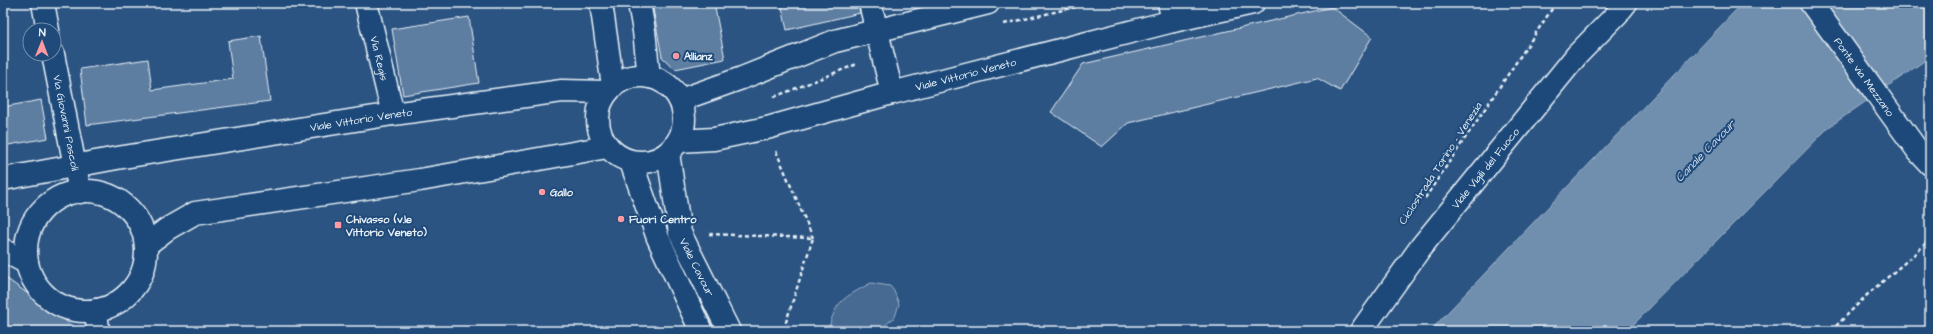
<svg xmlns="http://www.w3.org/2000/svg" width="1933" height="334" font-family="'Architects Daughter',sans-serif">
  <rect width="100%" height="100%" fill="#2b5482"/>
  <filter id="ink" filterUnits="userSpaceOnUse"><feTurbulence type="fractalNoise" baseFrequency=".025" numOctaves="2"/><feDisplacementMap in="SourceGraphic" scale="8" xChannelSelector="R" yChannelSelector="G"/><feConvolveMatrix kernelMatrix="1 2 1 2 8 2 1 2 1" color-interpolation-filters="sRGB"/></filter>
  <g filter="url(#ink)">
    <path fill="#476b93" stroke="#98aec6" d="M 871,283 L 890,286 L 894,291 L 899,304 L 895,317 L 878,331 L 828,331 C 836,299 844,298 871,283 Z"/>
    <path fill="#708ead" stroke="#a0b6cb" d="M 1749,3 L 1930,3 L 1930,57 L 1829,127 L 1627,331 L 1430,331 L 1736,10 Z"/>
    <path fill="#5d7da1" stroke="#e8f1f8" d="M 652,3 L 714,3 L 725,59 L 675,69 L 662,57 Z
      M 781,3 L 858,3 L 860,13 L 787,30 Z
      M 1332,7 L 1372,37 L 1340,91 L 1317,78 L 1128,123 L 1102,147 L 1051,112 L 1083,64 Z
      M 469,17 L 479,83 L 403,95 L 392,29 Z
      M 261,36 L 270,101 L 87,125 L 80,69 L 148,59 L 152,90 L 233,79 L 228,41 Z
      M 41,100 L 48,138 L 3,146 L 3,107 Z
      M 3,276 L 80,331 L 3,331 Z"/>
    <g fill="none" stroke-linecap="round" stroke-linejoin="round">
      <g stroke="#e8f1f8" stroke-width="25">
        <g id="minor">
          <path d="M 43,3 L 48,30"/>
          <path id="s1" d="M 366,3 L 393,114"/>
          <path d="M 870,3 L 892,93"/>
          <path d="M 1169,3 L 1173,21"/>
          <path id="s2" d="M 1811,3 L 1918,151 L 1930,164"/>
          <path id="s3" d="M 53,54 L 80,192"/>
          <path d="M 96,310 L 98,331"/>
        </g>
      </g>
      <g stroke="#e8f1f8" stroke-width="25">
        <g id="major">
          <path d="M 601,3 L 613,86"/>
          <path d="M 639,3 L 644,31 L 649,77"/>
          <circle cx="641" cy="119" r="43"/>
          <path d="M 680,100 L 742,78 L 835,41 L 988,3"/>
          <path id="s4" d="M 678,141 L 714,139 L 767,128 L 892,93 L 1173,21 L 1253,3"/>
          <path id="s5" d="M 668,153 L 680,233 L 729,331"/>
          <path d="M 631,162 L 658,238 L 701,331"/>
          <path id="s6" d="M 3,179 L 117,158 L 393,114 L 562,91 L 607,92"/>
          <circle cx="86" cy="251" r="60"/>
          <path d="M 146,245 L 167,229 L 195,213 L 420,180 L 607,147"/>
          <path d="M 3,250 L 27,263"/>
          <path id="s7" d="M 1361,331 L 1421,247 L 1577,55 L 1618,13 L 1626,3"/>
        </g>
      </g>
      <path stroke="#e8f1f8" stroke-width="2.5" stroke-dasharray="4 3" stroke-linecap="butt" d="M 1004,24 L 1092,3
        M 774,97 L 857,64
        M 776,151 L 813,238
        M 1425,198 L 1556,3
        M 709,234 L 813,238 L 786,322 L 790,331
        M 1831,331 L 1868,294 L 1916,253 L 1930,239"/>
      <use href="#minor" stroke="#1f4a7a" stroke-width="22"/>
      <use href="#major" stroke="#1f4a7a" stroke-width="22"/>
    </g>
  </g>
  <g fill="#ff9aa2" stroke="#1f4a7a" stroke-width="1.5">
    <circle cx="676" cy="56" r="4"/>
    <circle cx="542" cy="192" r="4"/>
    <circle cx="621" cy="219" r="4"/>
    <rect x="334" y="221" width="8" height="8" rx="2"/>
  </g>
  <g text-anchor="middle" stroke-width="4" stroke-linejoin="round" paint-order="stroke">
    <g font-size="11" font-weight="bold" fill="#e8f1f8" stroke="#1f4a7a" text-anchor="start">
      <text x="684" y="60">Allianz</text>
      <text x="550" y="196">Gallo</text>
      <text x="346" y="223">Chivasso (v.le<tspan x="346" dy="13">Vittorio Veneto)</tspan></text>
      <text x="629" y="223">Fuori Centro</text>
    </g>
    <g font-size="11" fill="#e8f1f8" stroke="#1f4a7a">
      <text dy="4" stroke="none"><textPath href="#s1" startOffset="57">Via Regis</textPath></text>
      <text dy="4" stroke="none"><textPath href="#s4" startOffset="296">Viale Vittorio Veneto</textPath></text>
      <text dy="4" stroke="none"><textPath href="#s2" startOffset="91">Ponte via Mezzano</textPath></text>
      <text dy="4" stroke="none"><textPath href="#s6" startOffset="363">Viale Vittorio Veneto</textPath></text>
      <text dy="4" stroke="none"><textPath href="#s3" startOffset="70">Via Giovanni Pascoli</textPath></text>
      <text transform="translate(1440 163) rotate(-57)" y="4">Ciclostrada Torino - Venezia</text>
      <text dy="4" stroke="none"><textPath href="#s7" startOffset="205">Viale Vigili del Fuoco</textPath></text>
      <text dy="4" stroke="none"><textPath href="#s5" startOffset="119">Viale Cavour</textPath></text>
    </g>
    <g font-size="12" font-style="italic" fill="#d0dde9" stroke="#1f4a7a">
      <text transform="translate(1705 151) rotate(-46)" y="4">Canale Cavour</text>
    </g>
  </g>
  <rect width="1933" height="334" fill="none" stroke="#1f4a7a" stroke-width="16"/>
  <rect x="8" y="8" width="1917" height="318" fill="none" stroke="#e8f1f8" stroke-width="1.5" filter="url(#ink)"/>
  <g transform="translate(42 42) rotate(1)"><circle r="19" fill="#1f4a7a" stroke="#6f8dac"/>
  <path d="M0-3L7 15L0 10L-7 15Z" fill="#ff9aa2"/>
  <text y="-6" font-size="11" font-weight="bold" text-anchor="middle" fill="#e8f1f8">N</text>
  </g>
</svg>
